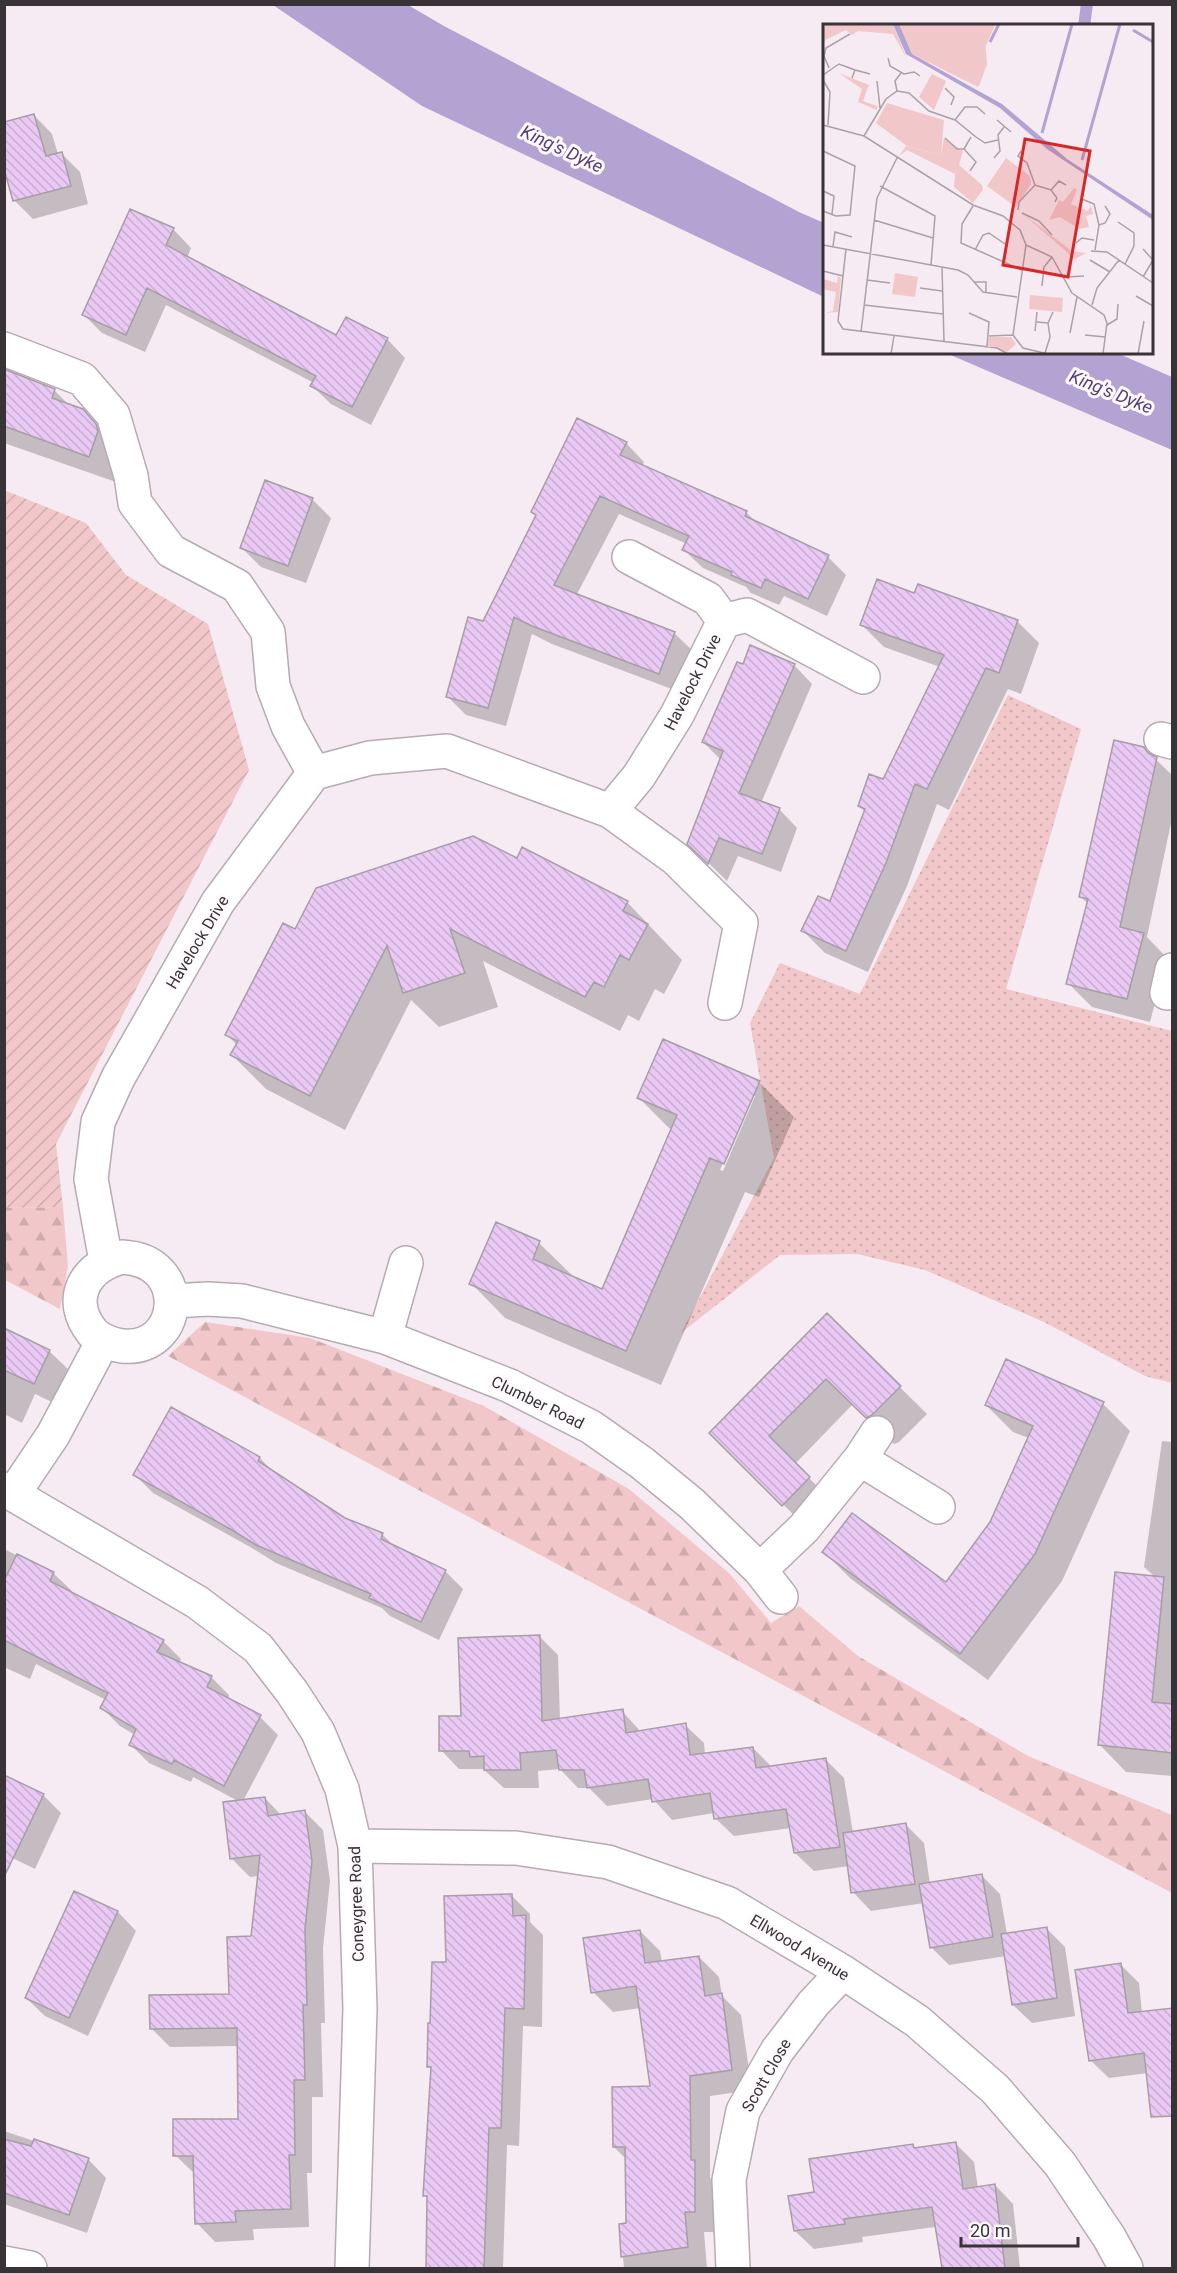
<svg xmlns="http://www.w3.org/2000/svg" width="1177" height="2273" font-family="Roboto,sans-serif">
  <defs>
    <pattern id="grass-dots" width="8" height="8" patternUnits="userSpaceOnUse" patternTransform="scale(1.5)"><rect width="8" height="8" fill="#f1c7c9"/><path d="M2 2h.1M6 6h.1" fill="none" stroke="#cfabad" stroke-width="1.8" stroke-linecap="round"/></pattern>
    <pattern id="forest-firs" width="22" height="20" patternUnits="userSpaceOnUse" patternTransform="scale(1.5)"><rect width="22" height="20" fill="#f1c7c9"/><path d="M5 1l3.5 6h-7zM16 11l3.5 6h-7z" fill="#cfabad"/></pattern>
    <pattern id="garden-furrows" width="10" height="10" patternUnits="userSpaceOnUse" patternTransform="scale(1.5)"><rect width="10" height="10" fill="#f1c7c9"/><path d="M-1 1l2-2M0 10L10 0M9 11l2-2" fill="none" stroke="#cfabad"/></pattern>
    <pattern id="building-back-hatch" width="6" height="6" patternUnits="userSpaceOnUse" patternTransform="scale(1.5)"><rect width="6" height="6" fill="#e9c8f3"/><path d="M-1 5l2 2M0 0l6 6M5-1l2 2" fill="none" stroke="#c8acd1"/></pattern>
  </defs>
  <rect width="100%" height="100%" fill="#f6ebf2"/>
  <path fill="url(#grass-dots)" d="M 1008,695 L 1081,729 L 1006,989 L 1172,1031 L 1172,1383 L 1145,1376 L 1044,1322 L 925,1270 L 857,1254 L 780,1255 L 681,1333 L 774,1158 L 750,1023 L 780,963 L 860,994 Z"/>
  <path fill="url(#forest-firs)" d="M 63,1207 L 68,1266 L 60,1309 L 5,1280 L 4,1208 Z
    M 205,1322 L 310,1338 L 484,1406 L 629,1489 L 729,1573 L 771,1623 L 799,1606 L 858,1656 L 1028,1756 L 1172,1815 L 1172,1893 L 168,1356 Z"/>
  <path fill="url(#garden-furrows)" d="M 4,490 L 86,523 L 126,575 L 208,624 L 249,770 L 56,1144 L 63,1207 L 5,1208 Z"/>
  <path fill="#b2a3d2" d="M 273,5 L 408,5 L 444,26 L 799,212 L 824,223 L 824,297 L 422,106 Z
    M 946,353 L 1117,353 L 1172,377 L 1172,450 Z"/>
  <path fill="#0003" fill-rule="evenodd" d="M 34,115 L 52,134 L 58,154 L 61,153 L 80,172 L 88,204 L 33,219 L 15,201 L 4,163 Z
    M 173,229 L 191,248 L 187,258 L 337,337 L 387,339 L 405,358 L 371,425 L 331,404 L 312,386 L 314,383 L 166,305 L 145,352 L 102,333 L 84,315 Z
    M 4,370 L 54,390 L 70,406 L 82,410 L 110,438 L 116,482 L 4,443 Z
    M 626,443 L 644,462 L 642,466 L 746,512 L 758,524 L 828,557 L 846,575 L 827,616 L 784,596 L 779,605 L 751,593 L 746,587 L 703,568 L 684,550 L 687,544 L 619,514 L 576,596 L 674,633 L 693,651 L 677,691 L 552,644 L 532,634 L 506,726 L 466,715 L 447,696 L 484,623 Z
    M 312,499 L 331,518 L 306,583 L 261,567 L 242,548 Z
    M 915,595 L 1017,621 L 1039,643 L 1021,694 L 1008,689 L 949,810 L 937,804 L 907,886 L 868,972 L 825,953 L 803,931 L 831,903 L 865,812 L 859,806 L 884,780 L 940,667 L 884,647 L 862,625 Z
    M 794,665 L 812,684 L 761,803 L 779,809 L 797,828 L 781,872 L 738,856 L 727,881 L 689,844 L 721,760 L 703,742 Z
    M 1144,748 L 1172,775 L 1172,818 L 1147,937 L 1167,958 L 1150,1022 L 1092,1007 L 1068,983 L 1088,904 L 1081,897 Z
    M 518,860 L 627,902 L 682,960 L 664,994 L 655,989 L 639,1021 L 628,1015 L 620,1031 L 483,961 L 498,1007 L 439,1027 L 411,1000 L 345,1130 L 266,1089 L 232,1055 L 237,1045 L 227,1035 L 295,931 Z
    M 663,1041 L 759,1082 L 794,1117 L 759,1197 L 745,1192 L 661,1385 L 505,1318 L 471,1283 L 539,1243 L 574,1277 L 603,1291 L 672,1131 L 639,1098 ZM 752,1096 L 755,1096 L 723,1171 L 720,1170 Z
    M 827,1315 L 927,1414 L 899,1442 L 894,1444 L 853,1404 L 795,1464 L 836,1505 L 810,1531 L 711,1433 Z
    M 4,1330 L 49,1351 L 71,1372 L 56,1404 L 35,1394 L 22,1423 L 4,1414 Z
    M 1103,1404 L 1130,1431 L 1062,1581 L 988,1680 L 851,1579 L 824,1552 L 946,1584 L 991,1523 L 1029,1438 L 1013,1432 L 986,1405 Z
    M 172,1409 L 260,1458 L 276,1475 L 344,1519 L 383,1535 L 396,1548 L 445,1571 L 463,1589 L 439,1640 L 390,1616 L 382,1608 L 276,1563 L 252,1548 L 153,1493 L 135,1475 Z
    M 1162,1441 L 1172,1442 L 1172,1776 L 1126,1772 L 1100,1745 L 1155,1577 L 1144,1567 Z
    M 4,1549 L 53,1573 L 72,1591 L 70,1593 L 163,1641 L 181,1659 L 179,1663 L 211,1677 L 229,1695 L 228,1699 L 260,1717 L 278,1735 L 243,1801 L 265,1798 L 281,1815 L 305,1812 L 323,1830 L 330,1881 L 323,1948 L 325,2023 L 321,2023 L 323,2097 L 312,2097 L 312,2173 L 307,2173 L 309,2227 L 253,2229 L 254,2240 L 215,2242 L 197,2223 L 195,2174 L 175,2155 L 240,2120 L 239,2046 L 170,2047 L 152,2029 L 231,1995 L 252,1937 L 259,1876 L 250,1877 L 232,1859 L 240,1802 L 193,1777 L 191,1782 L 149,1763 L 131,1745 L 135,1735 L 120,1726 L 102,1708 L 106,1700 L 36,1664 L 30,1679 L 4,1667 Z
    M 539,1636 L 558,1655 L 560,1720 L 622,1711 L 641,1732 L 685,1725 L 704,1743 L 705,1755 L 753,1748 L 772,1767 L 825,1759 L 844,1778 L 853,1833 L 906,1825 L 924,1843 L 930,1884 L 982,1876 L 1000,1894 L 1007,1934 L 1046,1928 L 1065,1947 L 1075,2016 L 1032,2023 L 1013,2005 L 1006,1956 L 949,1965 L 931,1947 L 924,1903 L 871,1911 L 853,1892 L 849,1866 L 814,1871 L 795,1853 L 791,1828 L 734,1836 L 715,1818 L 714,1813 L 672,1820 L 653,1799 L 607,1806 L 589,1788 L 578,1788 L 560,1769 L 538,1771 L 539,1788 L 504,1788 L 483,1769 L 459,1769 L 441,1750 L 463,1718 Z
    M 43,1795 L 61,1813 L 35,1869 L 4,1854 Z
    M 75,1893 L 118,1912 L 136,1931 L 88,2036 L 45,2016 L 26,1998 Z
    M 511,1895 L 530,1914 L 530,1922 L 543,1935 L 542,2027 L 523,2026 L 519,2146 L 507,2145 L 503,2268 L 428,2268 L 428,2199 L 425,2195 L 432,2070 L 428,2066 L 431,2024 L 448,1964 Z
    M 640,1931 L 660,1951 L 662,1962 L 699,1957 L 719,1977 L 722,1996 L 741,2015 L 752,2090 L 710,2096 L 710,2178 L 714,2182 L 715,2232 L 704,2232 L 707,2268 L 624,2268 L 620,2225 L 627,2225 L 626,2159 L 614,2147 L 652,2088 L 641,2008 L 613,2012 L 593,1992 Z
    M 1120,1964 L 1139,1983 L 1148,2073 L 1109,2078 L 1090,2060 Z
    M 4,2131 L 88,2159 L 106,2178 L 87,2233 L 4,2204 Z
    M 955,2143 L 974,2162 L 978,2188 L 995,2185 L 1013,2204 L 1020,2268 L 950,2268 L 946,2230 L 942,2226 L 862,2237 L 863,2242 L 814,2249 L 795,2231 L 816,2193 L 913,2146 L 917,2149 Z"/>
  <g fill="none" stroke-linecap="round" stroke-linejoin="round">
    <path stroke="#b2a3d2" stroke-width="12" d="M 1084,26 L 1087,4"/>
  </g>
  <path fill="url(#building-back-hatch)" stroke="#a59ea7" stroke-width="1.5" d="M 34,114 L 46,156 L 62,152 L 71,186 L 13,201 L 4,169 L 4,122 Z
    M 130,209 L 174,228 L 166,245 L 336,335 L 346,317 L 388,338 L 352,407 L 310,386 L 316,376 L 147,288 L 126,335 L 82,315 Z
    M 4,369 L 55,389 L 52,398 L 83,409 L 96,424 L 98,431 L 89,457 L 4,426 Z
    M 577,418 L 627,442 L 620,455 L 747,511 L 745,516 L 829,555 L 808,599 L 765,579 L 761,588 L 731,575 L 732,572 L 682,550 L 689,536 L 600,496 L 554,585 L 675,632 L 659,674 L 532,626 L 514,617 L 488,708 L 446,697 L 468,617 L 483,621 L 536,515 L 531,512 Z
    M 265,480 L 313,498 L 288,566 L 240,548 Z
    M 877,579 L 914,593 L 918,584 L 1018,620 L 999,673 L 986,668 L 927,789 L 915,784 L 886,863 L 846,951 L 801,931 L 818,896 L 830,901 L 865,809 L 858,806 L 869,774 L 883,779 L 944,655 L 860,625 Z
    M 750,645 L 795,664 L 739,793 L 780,808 L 762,854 L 719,838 L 708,864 L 687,844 L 723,751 L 702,742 L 737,662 L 743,664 Z
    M 1114,740 L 1144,747 L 1148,753 L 1157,757 L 1120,927 L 1144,933 L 1127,999 L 1066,984 L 1088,899 L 1079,897 Z
    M 473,836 L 517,858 L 522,847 L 628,901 L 623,911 L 648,924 L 629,960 L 620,955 L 604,987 L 594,982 L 585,997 L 450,929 L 465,973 L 403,993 L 387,946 L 310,1096 L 230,1055 L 238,1041 L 225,1035 L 283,923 L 295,929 L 316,888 Z
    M 663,1039 L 760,1081 L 724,1164 L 710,1158 L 626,1351 L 469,1284 L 496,1222 L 540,1241 L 533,1259 L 602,1289 L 677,1115 L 637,1098 Z
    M 827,1313 L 901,1386 L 872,1415 L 866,1418 L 826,1379 L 769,1436 L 810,1477 L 782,1506 L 709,1433 Z
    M 4,1328 L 50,1350 L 34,1384 L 4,1370 Z
    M 1006,1359 L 1104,1402 L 1035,1554 L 960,1654 L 822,1552 L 852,1513 L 946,1582 L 990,1522 L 1033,1426 L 985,1405 Z
    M 171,1407 L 260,1457 L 258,1461 L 345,1518 L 383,1533 L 381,1539 L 446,1570 L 421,1622 L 369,1598 L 371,1594 L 256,1545 L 232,1530 L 133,1475 Z
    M 17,1554 L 54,1572 L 50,1581 L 164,1640 L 157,1652 L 212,1676 L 207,1687 L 261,1715 L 224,1786 L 174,1760 L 172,1764 L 129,1745 L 136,1729 L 100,1708 L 108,1693 L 4,1640 L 4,1581 Z
    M 1115,1572 L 1164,1577 L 1152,1702 L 1173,1704 L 1173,1753 L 1098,1745 Z
    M 540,1635 L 542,1721 L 623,1709 L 626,1733 L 686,1723 L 690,1755 L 753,1747 L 756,1768 L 826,1758 L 840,1847 L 794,1853 L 786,1809 L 714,1819 L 710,1793 L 652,1802 L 648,1779 L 587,1788 L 584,1770 L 559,1770 L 556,1750 L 520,1753 L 521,1770 L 484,1770 L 484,1756 L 470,1757 L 469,1751 L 439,1751 L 439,1716 L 461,1716 L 458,1638 Z
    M 4,1775 L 44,1794 L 4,1877 Z
    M 265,1797 L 268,1816 L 305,1810 L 312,1861 L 305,1929 L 307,2005 L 303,2005 L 305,2080 L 294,2080 L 295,2155 L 289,2155 L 291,2209 L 235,2211 L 236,2222 L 195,2224 L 193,2156 L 173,2156 L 173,2119 L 238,2119 L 237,2028 L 150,2029 L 149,1995 L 229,1994 L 227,1937 L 251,1936 L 260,1855 L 230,1859 L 223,1802 Z
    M 906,1823 L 915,1884 L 851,1893 L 843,1833 Z
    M 982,1874 L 993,1937 L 930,1948 L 919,1884 Z
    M 74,1891 L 118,1911 L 69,2018 L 25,1998 Z
    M 512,1894 L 513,1916 L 526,1915 L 524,2009 L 505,2008 L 501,2128 L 489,2128 L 484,2268 L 426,2268 L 427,2196 L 423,2196 L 431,2067 L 427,2067 L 428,2023 L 430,2023 L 432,1962 L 446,1962 L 444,1896 Z
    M 1047,1927 L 1057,1998 L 1012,2005 L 1001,1934 Z
    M 640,1930 L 645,1963 L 699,1956 L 705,1996 L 722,1993 L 732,2070 L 690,2076 L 691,2160 L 695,2160 L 695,2212 L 685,2212 L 688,2247 L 621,2257 L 619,2224 L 626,2223 L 625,2147 L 613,2147 L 612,2087 L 650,2086 L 636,1986 L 591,1993 L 583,1938 Z
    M 1121,1963 L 1128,2013 L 1173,2008 L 1173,2116 L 1151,2117 L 1144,2053 L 1089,2061 L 1075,1970 Z
    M 4,2139 L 31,2146 L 34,2139 L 89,2158 L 69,2215 L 4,2193 Z
    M 956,2142 L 963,2189 L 995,2184 L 1005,2268 L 942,2268 L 932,2207 L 844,2219 L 845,2224 L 794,2231 L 788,2196 L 814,2192 L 809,2159 L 913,2144 L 914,2148 Z"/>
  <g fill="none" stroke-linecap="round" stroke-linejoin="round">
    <g stroke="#b5abb1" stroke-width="36">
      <path id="minor" d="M 4,349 L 82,379 L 113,415 L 131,476 L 135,503 L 171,551 L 237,586 L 268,632 L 273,686 L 288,726 L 314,773
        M 629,557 L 708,599 L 724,621
        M 1161,739 L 1172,742
        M 610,811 L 639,776 L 677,715 L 724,621 L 747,615 L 863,677
        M 1167,993 L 1172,970
        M 122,1257 C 192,1260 183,1352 122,1346 C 110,1344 101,1341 93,1333 C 66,1300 84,1267 122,1257 Z
        M 106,1261 L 91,1179 L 98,1122 L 118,1078 L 218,902 L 314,773 L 370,758 L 447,751 L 610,811 L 676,859 L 741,923 L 725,1003
        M 173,1301 L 208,1299 L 242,1301 L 385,1337 L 510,1386 L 591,1427 L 642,1463 L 692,1504 L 760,1570 L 781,1597
        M 385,1337 L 406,1263
        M 860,1459 L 938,1507
        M 14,1493 L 53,1435 L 103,1341
        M 760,1570 L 804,1528 L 860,1459 L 877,1433
        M 355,1846 L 516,1848 L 608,1862 L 727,1903 L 843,1972 L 917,2021 L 995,2089 L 1060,2164 L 1109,2237 L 1126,2268
        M 4,2263 L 30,2268
        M 733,2268 L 729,2180 L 743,2111 L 777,2051 L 813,2004 L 843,1972"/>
    </g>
    <g stroke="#b5abb1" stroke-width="36">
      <path id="tertiary" d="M 4,1489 L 197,1602 L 258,1648 L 292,1692 L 318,1732 L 342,1789 L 355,1846 L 360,2009 L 352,2268"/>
    </g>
    <use href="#minor" stroke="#fff" stroke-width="33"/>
    <use href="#tertiary" stroke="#fff" stroke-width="33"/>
  </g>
  <g text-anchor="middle" stroke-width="6" stroke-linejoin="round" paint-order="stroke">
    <g font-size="16" fill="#373336" stroke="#fffafd">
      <text transform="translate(692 682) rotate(-63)" y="6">Havelock Drive</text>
      <text transform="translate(197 942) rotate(-59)" y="6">Havelock Drive</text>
      <text transform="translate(538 1402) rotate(26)" y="6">Clumber Road</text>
      <text transform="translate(356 1904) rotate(-92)" y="6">Coneygree Road</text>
      <text transform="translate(800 1947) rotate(31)" y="6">Ellwood Avenue</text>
      <text transform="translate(766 2075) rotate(-60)" y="6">Scott Close</text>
    </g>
    <g font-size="18" font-style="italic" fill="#553e79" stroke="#fffafd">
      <text transform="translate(562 149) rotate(25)" y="6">King's Dyke</text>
      <text transform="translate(1111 392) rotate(22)" y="6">King's Dyke</text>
    </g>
  </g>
  <g transform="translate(823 24)">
    <rect width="330" height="330" fill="#f6ebf2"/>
    <path d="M 0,0 L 70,0 L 83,33 L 70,10 L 35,7 L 29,11 L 23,6 L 2,16 L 0,20 ZM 76,0 L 173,0 L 162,21 L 164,37 L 155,63 L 89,30 ZM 16,49 L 46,61 L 40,77 L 54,82 L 54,86 L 35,78 L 39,65 ZM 109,50 L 123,57 L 111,86 L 96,73 ZM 121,114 L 140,127 L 136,141 L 159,161 L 160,166 L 150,179 L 131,163 L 133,142 L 132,150 L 84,126 L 76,132 L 83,122 L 118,131 ZM 251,164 L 254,166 L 248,180 L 265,187 L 268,182 L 270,190 L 263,192 L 266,203 L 256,205 L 237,193 L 226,196 L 236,176 L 240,178 ZM 72,249 L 95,253 L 92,273 L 69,270 ZM 15,252 L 18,254 L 15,288 L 2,289 L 10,287 L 13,268 L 0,265 L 0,255 L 14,259 ZM 207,271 L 240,274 L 239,288 L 206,285 ZM 166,313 L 188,313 L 193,320 L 184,328 L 165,322 Z" fill="#f1c7c9"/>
    <path d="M 98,0 L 165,0 L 169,8 L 162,24 L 164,40 L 156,62 L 138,48 L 129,48 L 109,38 L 88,13 L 102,9 L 104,16 L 115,29 L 119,21 L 110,5 ZM 200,190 L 249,227 L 263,229 L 252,235 Z" fill="#f1c7c9"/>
    <path d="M 64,79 L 121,96 L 118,131 L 84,122 L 53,99 ZM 183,134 L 207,152 L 208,160 L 193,183 L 164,162 Z" fill="#f1c7c9"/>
    <path d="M 70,0 L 76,0 L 89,30 L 179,80 L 244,135 L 330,191 L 330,196 L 224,125 L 177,84 L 83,30 Z" fill="#b2a3d2"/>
    <path fill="none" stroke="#b2a3d2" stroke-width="3" d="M 310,6 L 330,18M 167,18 L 176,0M 219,109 L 249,0M 259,136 L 297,0"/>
    <path fill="none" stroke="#aaa1a7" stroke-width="1.5" d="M 65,34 L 67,42 L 81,50 L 91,48 L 97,52M 6,44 L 1,32 L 3,24 L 27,10M 0,51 L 16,40 L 32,46M 29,54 L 32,46 L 47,50M 0,56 L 7,68 L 5,101M 54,57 L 57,84M 122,64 L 131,73 L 128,81M 74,67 L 72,57 L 78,49M 132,96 L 142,83 L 154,83 L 162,90M 174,96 L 188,108M 0,101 L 41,112 L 150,181 L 180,192 L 197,206 L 203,221 L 190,311 L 200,324 L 225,330M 41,112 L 63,75 L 74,67 L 86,69 L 106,87 L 132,96 L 153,113 L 148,109M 153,113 L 162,119 L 175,116M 122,114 L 134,125 L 141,125M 0,127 L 32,142 L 27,191 L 13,192 L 0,187M 198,127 L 195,132 L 204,139 L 212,161M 171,134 L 177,127 L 175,111 L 181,103M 147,147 L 153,138 L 141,125 L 148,113M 57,162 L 112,192 L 108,241M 228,166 L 236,157 L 243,161M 0,167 L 11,172 L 9,190M 259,175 L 271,180 L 276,201M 150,182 L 139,200 L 138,219 L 199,246M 195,186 L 196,178 L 212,161 L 228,166 L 234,174 L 232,178M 199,189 L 216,197 L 229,211M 51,196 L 110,214M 295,198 L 311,209 L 311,222 L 302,240M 253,219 L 259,214 L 271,216M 0,221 L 135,246 L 145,251 L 160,268 L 194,273M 203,221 L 229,233 L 249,269 L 281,291 L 284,299 L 280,330M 10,222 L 12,208 L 29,213M 23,225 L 15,297 L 20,305 L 174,324 L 185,330M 320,225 L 330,236 L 320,253M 152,226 L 160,211 L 166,209 L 182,220M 272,226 L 276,201 L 282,199 L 287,190 L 282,182M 268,227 L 284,228 L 330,259M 267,236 L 287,248M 119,243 L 121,318M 0,247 L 20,252M 242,253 L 261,252M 44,256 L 67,259M 151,258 L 163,258 L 163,269M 219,262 L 221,243 L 229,233M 97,264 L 119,267M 313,272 L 330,282M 41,281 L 120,290M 269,281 L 274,264 L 296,236M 146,289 L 166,298 L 164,323M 214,298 L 225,299 L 230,288M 284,301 L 294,295 L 295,280M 212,307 L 214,288M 38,308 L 54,174 L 74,134M 247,309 L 254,273M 262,311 L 282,313M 166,312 L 190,311M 222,329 L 227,313 L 225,299M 68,330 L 71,312M 315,330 L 321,297"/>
    <path fill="#d62828" fill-opacity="0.15" stroke="#d62828" stroke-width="3" d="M 202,115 L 267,127 L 245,253 L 180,241 Z"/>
    <rect width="330" height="330" fill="none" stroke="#373336" stroke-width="3"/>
  </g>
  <rect width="1177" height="2273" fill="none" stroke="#373336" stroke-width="12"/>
  <path d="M961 2237v9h117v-9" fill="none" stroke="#373336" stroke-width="3"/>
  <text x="970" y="2237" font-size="18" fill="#373336" stroke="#fffafd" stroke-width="4.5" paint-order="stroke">20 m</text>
</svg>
